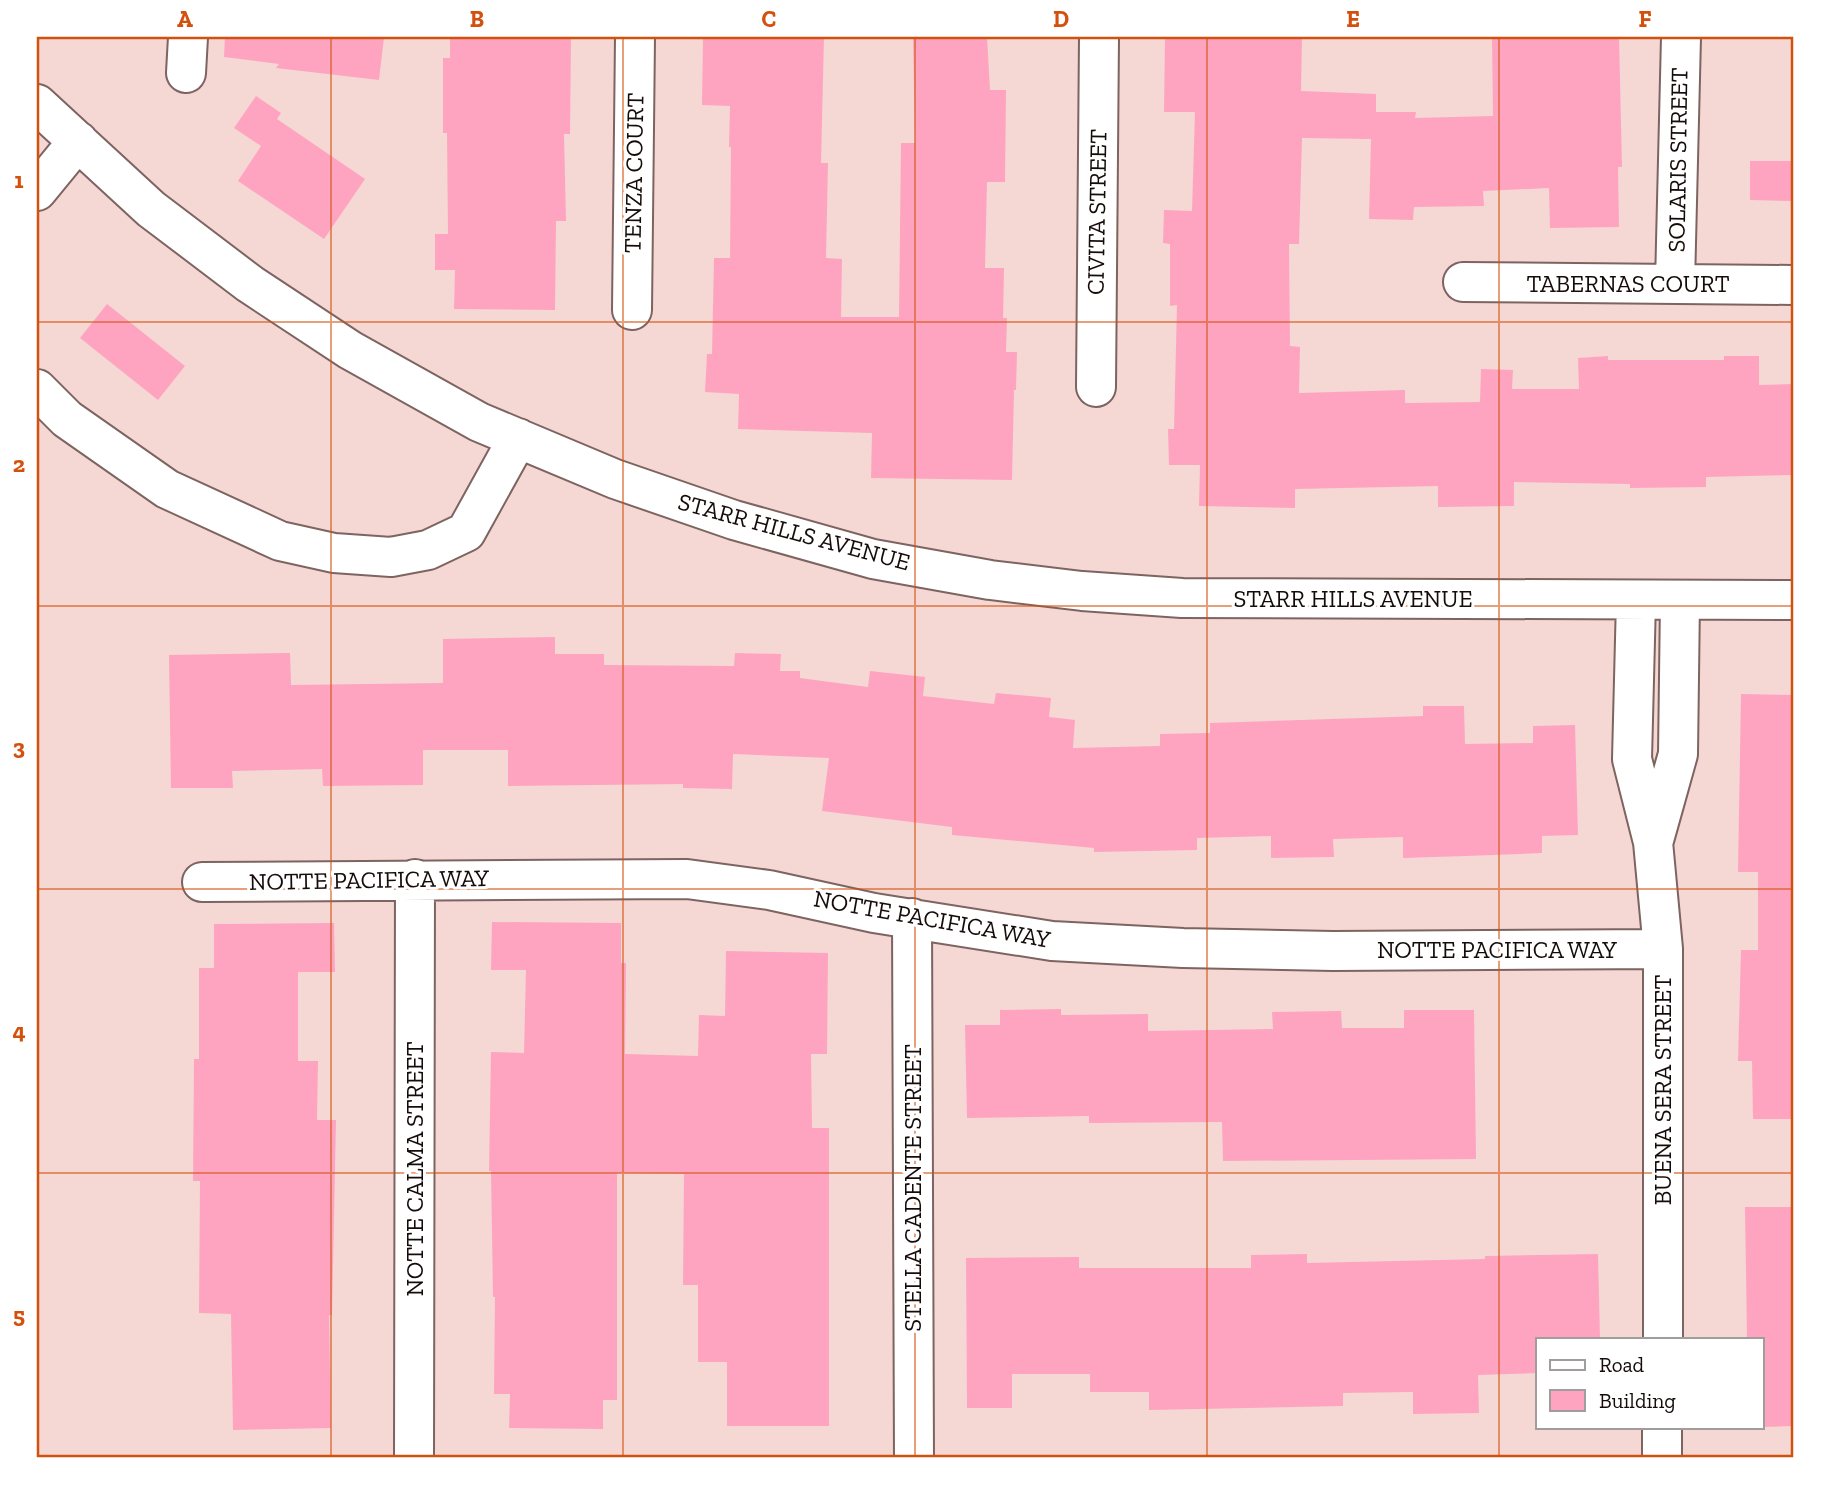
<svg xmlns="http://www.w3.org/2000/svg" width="1830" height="1495" font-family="'Zilla Slab',serif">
  <rect width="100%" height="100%" fill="#f5d8d4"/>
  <path fill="#fea4c0" d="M 225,37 L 384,37 L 379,80 L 276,68 L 279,64 L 224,57 Z
    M 450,37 L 571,37 L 570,134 L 564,134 L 566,221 L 556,221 L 555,310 L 454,309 L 455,270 L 435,270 L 435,234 L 448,234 L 447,133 L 443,133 L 443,58 L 450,58 Z
    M 703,37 L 824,37 L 821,163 L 828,163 L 826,258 L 842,259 L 841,317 L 899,317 L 901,143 L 915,143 L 913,37 L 987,37 L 990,90 L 1006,90 L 1005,182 L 987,182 L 985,268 L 1004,268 L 1003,318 L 1007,318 L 1006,352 L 1017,352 L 1016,390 L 1014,390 L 1012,480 L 871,478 L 872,433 L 738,429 L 739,394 L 705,392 L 707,354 L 712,354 L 714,258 L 730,258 L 731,147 L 729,147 L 730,106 L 702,105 Z
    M 1165,37 L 1302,37 L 1301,91 L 1376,94 L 1376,112 L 1416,112 L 1415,118 L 1493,116 L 1492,37 L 1619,37 L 1622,167 L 1618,167 L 1619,227 L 1550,228 L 1549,188 L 1483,191 L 1484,206 L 1414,207 L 1413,220 L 1369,219 L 1371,139 L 1302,138 L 1299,244 L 1289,244 L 1290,346 L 1300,347 L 1299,393 L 1405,390 L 1405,403 L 1480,402 L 1481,369 L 1513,370 L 1512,389 L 1579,389 L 1578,358 L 1608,356 L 1608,360 L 1724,360 L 1724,356 L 1759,356 L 1759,385 L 1793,384 L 1793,475 L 1706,477 L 1706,487 L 1630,488 L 1630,484 L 1514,482 L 1514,506 L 1438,507 L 1438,486 L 1295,489 L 1295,508 L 1199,506 L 1200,465 L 1169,465 L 1168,429 L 1174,429 L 1177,305 L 1170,306 L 1170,244 L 1163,243 L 1164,210 L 1192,211 L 1195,112 L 1164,112 Z
    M 256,96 L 281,113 L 277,119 L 365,179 L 324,239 L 238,181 L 261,146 L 234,128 Z
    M 1750,161 L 1793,161 L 1793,201 L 1750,200 Z
    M 107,304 L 185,366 L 158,400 L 80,338 Z
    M 555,637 L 555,654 L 604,654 L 604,665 L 734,666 L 735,653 L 781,654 L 780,671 L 800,671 L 800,678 L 868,687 L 870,671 L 925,677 L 923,696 L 994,704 L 996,693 L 1051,698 L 1049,717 L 1075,720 L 1073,748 L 1160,746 L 1160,734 L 1210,733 L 1210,723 L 1423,716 L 1423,706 L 1464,706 L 1465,744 L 1533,743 L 1533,726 L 1575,725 L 1578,835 L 1542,836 L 1542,853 L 1466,856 L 1403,858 L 1403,837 L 1333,839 L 1334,857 L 1271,858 L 1271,836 L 1197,838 L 1197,850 L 1094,852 L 1094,848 L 952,835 L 952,827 L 822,811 L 829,758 L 733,754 L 732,789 L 683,788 L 683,784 L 508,786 L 508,750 L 423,750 L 423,785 L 323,786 L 322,769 L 232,771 L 233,788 L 171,788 L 169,655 L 290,653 L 291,685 L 443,683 L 443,639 Z
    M 1741,694 L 1793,695 L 1793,1119 L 1753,1119 L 1752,1061 L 1738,1061 L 1741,950 L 1758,950 L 1758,872 L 1738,872 Z
    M 492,922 L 621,923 L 621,963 L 626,963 L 625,1054 L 698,1056 L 699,1015 L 725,1016 L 726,951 L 828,953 L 827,1054 L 811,1054 L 812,1128 L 829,1128 L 829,1426 L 727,1426 L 727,1362 L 698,1362 L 698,1285 L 683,1285 L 684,1174 L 617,1173 L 617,1400 L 603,1400 L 603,1429 L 509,1428 L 510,1394 L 494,1394 L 495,1297 L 493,1297 L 491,1171 L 489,1171 L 491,1052 L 524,1053 L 526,970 L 491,970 Z
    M 334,923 L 335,972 L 298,972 L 298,1061 L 318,1061 L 317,1120 L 336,1120 L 332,1315 L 329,1315 L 331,1428 L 233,1430 L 231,1314 L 199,1313 L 200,1181 L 193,1181 L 194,1059 L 199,1059 L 199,968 L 214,968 L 214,924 Z
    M 1061,1009 L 1061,1015 L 1148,1014 L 1148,1031 L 1273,1029 L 1272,1012 L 1341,1011 L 1342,1028 L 1404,1028 L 1404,1010 L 1474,1010 L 1476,1159 L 1223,1161 L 1222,1122 L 1089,1123 L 1089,1116 L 967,1118 L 965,1025 L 1000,1025 L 1000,1010 Z
    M 1745,1207 L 1793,1207 L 1793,1426 L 1762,1427 L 1762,1339 L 1747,1339 Z
    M 1307,1254 L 1307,1263 L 1485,1259 L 1485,1256 L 1598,1254 L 1600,1339 L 1538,1339 L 1538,1373 L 1478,1375 L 1479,1413 L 1413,1414 L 1413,1392 L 1343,1393 L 1343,1406 L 1149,1410 L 1149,1392 L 1090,1392 L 1090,1374 L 1012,1374 L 1012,1408 L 967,1408 L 966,1258 L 1079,1257 L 1079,1268 L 1251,1268 L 1251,1255 Z"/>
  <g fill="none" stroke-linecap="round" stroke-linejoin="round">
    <g stroke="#7d6460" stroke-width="42">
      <path id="minor" d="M 186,73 L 188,37
        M 37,104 L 151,209 L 250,284 L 350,350 L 479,422 L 615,479 L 734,520 L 873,559 L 990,580 L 1082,591 L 1182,598 L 1793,600
        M 37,191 L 78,141
        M 1463,282 L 1793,285
        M 1675,284 L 1681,37
        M 632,310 L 635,37
        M 1096,387 L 1099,37
        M 37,389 L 67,419 L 167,489 L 280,541 L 334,553 L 391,557 L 428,550 L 466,532 L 518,438
        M 1636,600 L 1632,759 L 1653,842 L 1663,949 L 1663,1339
        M 1654,840 L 1678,754 L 1680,600
        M 202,882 L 687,879 L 769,890 L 874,913 L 1052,941 L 1183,948 L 1333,951 L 1663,949
        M 912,918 L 914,1458
        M 414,1458 L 415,879
        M 1662,1458 L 1662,1427"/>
    </g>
    <use href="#minor" stroke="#fff" stroke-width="38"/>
  </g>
  <path fill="none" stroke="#d3510c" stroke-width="2" stroke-opacity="0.55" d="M 331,37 L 331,1458M 623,37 L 623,1458M 915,37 L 915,1458M 1207,37 L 1207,1458M 1499,37 L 1499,1458M 37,322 L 1793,322M 37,606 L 1793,606M 37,889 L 1793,889M 37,1173 L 1793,1173"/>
  <g text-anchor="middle" stroke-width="6" stroke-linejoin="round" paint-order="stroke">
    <g font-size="24" fill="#150b0a" stroke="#fff">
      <text transform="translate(1678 160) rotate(-89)" y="8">SOLARIS STREET</text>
      <text transform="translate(634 173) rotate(-89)" y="8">TENZA COURT</text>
      <text transform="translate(1097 212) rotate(-89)" y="8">CIVITA STREET</text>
      <text x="1628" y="292">TABERNAS COURT</text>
      <text transform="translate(794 532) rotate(15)" y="8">STARR HILLS AVENUE</text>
      <text x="1353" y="607">STARR HILLS AVENUE</text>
      <text transform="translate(369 880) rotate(-1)" y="8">NOTTE PACIFICA WAY</text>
      <text transform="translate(932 919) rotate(10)" y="8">NOTTE PACIFICA WAY</text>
      <text x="1497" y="958">NOTTE PACIFICA WAY</text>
      <text transform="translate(1663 1090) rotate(-90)" y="8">BUENA SERA STREET</text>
      <text transform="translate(415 1169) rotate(-90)" y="8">NOTTE CALMA STREET</text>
      <text transform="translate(913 1188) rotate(-90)" y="8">STELLA CADENTE STREET</text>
    </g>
  </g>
  <rect width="1830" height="1495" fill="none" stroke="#ffffff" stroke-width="77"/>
  <rect x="1536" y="1338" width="228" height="91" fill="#ffffff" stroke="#a19d9d" stroke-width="2"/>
  <rect x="1550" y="1360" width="35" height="10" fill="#ffffff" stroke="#a19d9d" stroke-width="2"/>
  <text x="1599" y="1372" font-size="21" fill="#150b0a">Road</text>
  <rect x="1550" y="1390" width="35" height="21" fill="#fea4c0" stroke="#a19d9d" stroke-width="2"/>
  <text x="1599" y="1408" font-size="21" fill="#150b0a">Building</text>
  <rect x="38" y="38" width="1754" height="1418" fill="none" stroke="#d3510c" stroke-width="2.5"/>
  <g font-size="23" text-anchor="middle" font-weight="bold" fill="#d3510c">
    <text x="185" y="27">A</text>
    <text x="477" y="27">B</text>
    <text x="769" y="27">C</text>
    <text x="1061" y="27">D</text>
    <text x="1353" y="27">E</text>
    <text x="1645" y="27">F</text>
    <text x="19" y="188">1</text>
    <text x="19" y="472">2</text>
    <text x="19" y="755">3</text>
    <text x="19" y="1039">4</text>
    <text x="19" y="1323">5</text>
  </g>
</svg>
